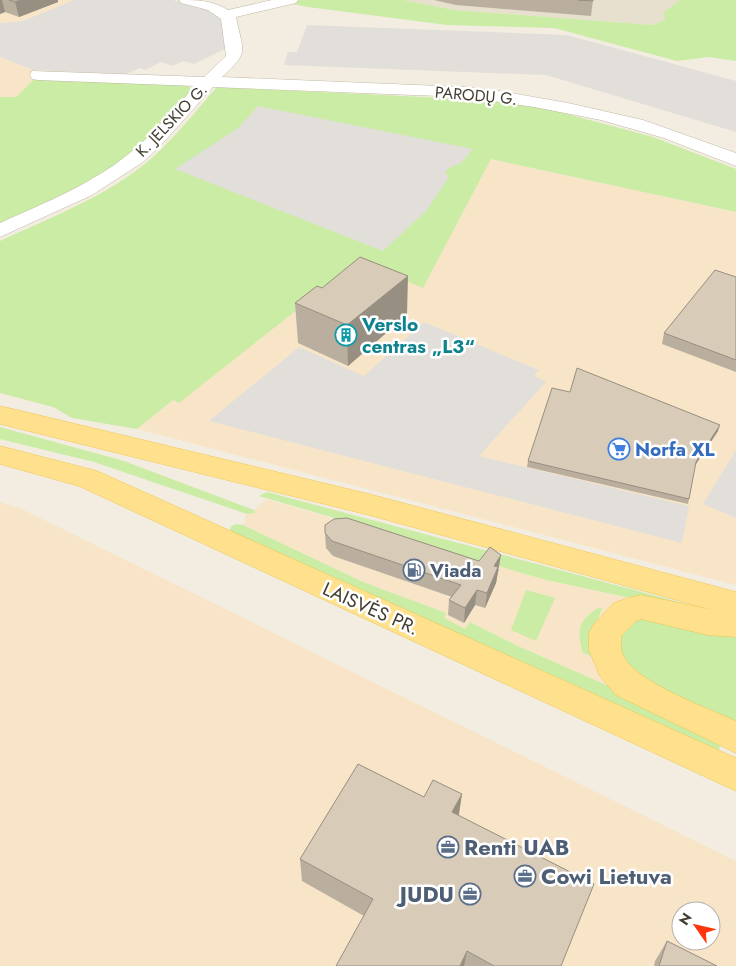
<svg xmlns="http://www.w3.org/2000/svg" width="736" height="966" font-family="Jost,sans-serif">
  <rect width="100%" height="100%" fill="#f2ede0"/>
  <path fill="#e7e0ce" d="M 403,0 L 680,0 L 665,12 L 665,20 L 653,25 L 454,10 Z"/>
  <path fill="#f8e5c8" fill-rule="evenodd" d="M 0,0 L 74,0 L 23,21 L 0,23 Z
    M 0,57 L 33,70 L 34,79 L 16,97 L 0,97 Z
    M 491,159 L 736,212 L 736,585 L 137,429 L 173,400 L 179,402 L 359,261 L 423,287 Z
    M 266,499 L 546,580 L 658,604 L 622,692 L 518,646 L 470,622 L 465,629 L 443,618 L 446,613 L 363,582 L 243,525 L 247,514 L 255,513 L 254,510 Z
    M 0,502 L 22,509 L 736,861 L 736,966 L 0,966 ZM 681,911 L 711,911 L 711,941 L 681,941 Z"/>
  <path fill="#caeca4" d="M 273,0 L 403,0 L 454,10 L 653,25 L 665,20 L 664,12 L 680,0 L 736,0 L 736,61 L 709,57 L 677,61 L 554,28 L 447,25 L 308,7 Z
    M 34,79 L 187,85 L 192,89 L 142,144 L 112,169 L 87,184 L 0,226 L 0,97 L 16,97 Z
    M 217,87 L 485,100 L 537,106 L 653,137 L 736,169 L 736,212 L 491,159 L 423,288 L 359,261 L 179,403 L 173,400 L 137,429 L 72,418 L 53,407 L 0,393 L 0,241 C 52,217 108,196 152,158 C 175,137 196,111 217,87 Z
    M 0,427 L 124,461 L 254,510 L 255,513 L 247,514 L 94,462 L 0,439 Z
    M 267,492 L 709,610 L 706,614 L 546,580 L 259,496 Z
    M 236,524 L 243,525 L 363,582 L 446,613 L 444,618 L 465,629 L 470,622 L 518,646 L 622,692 L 720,744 L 719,751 L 234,535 L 230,530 L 231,526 Z
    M 526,590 L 555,598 L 536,641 L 511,630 Z
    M 598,608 L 602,608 C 597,626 583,637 592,656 L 583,653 C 577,632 577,621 598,608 Z
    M 647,618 L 736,635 L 736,727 L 643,681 L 620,659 L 620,635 L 634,620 Z"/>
  <path fill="#e2dfda" d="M 74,0 L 173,0 L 210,10 L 220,18 L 227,48 L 194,64 L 183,61 L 173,66 L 161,62 L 145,70 L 140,68 L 126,74 L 33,70 L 0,57 L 0,23 L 23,21 Z
    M 307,25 L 567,35 L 736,81 L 736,132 L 546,75 L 284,65 L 288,52 L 297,52 Z
    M 258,106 L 473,149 L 461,163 L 449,168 L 445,173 L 449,177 L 427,210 L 383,251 L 175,169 L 238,128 Z
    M 424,322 L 539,370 L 534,376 L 546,382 L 479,456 L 689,506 L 682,543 L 209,421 L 299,347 L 364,376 Z
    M 736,450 L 736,518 L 703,504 Z"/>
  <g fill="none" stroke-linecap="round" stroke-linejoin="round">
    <g stroke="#c1b8a5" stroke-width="1">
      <path id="minor" d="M 179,0 C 197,0 212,0 228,10 L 272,0 L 298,0 L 296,3 L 236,17 C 243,53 250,51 222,77 L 464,87 L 499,91 L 568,103 L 643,120 L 736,153 L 736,166 L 664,138 L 601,120 L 534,107 L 464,97 L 213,87 L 162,144 L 143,162 L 92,195 L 0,237 L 0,223 C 44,203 93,184 131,152 C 155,133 174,109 195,86 L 38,80 L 32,79 L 30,75 L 32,71 L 204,77 L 226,56 L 221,19 L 208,10 L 181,3 Z"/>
    </g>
    <g stroke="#efc452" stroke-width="1">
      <path id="major" d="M 0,406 L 369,494 L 736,592 L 736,637 L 708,635 L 641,619 L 636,621 L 621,636 C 621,644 620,652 625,659 C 641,684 707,708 736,721 L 736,753 L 616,695 L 600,676 L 589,650 L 589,633 L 594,624 L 614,603 L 625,599 L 641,595 L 713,610 L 369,515 L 0,424 Z
        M 0,446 L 97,471 L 736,758 L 736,791 L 79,486 L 0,464 Z"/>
    </g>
    <use href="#minor" fill="#fff" fill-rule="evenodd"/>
    <use href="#major" fill="#ffe18d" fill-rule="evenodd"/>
  </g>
  <path fill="#baaf9e" d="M 0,0 L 58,0 L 58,2 L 19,17 L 5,12 L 0,14 Z
    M 434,0 L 593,0 L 591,16 L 456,5 Z
    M 736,277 L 736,372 L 662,344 L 664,333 Z
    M 295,303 L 407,315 L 348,366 L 298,343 Z
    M 718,431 L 695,465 L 689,499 L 688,504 L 527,467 L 528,461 Z
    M 325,533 L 499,570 L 498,572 L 496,583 L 485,608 L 475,605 L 464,623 L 448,615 L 449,600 L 452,597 L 333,556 L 326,548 Z
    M 462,794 L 459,815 L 561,966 L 336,966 L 364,916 L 302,881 L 300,859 L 424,797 Z
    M 667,941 L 717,966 L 654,966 L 655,961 Z"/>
  <path fill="#978f81" d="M 0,0 L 2,0 L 5,12 L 0,14 Z
    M 21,0 L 58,0 L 58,2 L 19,17 L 15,2 Z
    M 408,276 L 407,315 L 348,366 L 347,325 Z
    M 720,425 L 718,431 L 694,467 L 696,462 Z
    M 501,555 L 496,583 L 485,608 L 487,593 L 494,566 Z
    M 477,590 L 475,605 L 464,623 L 465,608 Z
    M 462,794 L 458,818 L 452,812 Z
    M 467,951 L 464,966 L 460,966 Z"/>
  <path fill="#d8ccb8" stroke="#978f81" d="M 9,0 L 21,0 L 15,2 Z
    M 578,0 L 593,0 L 593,1 Z
    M 360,257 L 408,276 L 347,325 L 295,303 L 317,286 L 322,288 Z
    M 715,270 L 736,277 L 736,360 L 664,333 Z
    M 577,368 L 720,425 L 696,462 L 689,499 L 528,461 L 552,388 L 570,392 Z
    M 347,518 L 479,561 L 490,547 L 501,555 L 494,566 L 498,567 L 487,593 L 477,590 L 465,608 L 449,600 L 461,585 L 332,541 L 325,533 L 325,525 L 334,519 Z
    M 358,764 L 424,797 L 433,780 L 462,794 L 452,812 L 594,884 L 561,966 L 494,966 L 467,951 L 460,966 L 336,966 L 373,899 L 300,859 Z
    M 667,941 L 717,966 L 659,966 Z"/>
  <defs>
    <g id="building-ring" transform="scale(1.125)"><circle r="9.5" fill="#fff" stroke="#0f9aa8" stroke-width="1.5"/><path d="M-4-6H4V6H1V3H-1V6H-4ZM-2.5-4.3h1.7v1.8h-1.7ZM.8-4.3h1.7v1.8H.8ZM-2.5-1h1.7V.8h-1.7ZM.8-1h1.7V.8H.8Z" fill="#0f9aa8"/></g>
    <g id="supermarket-ring" transform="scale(1.125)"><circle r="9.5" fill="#fff" stroke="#3f7fe0" stroke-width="1.5"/><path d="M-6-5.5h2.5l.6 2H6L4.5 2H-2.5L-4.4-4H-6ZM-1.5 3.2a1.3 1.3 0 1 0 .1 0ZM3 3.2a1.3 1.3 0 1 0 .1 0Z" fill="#3f7fe0"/></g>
    <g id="fuel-ring" transform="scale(1.125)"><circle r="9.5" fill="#fff" stroke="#5c6f8a" stroke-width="1.5"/><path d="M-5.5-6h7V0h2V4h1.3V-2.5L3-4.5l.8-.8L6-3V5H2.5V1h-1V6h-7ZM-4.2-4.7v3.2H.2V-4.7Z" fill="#5c6f8a"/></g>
    <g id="office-ring" transform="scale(1.125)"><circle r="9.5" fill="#fff" stroke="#5c6f8a" stroke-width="1.5"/><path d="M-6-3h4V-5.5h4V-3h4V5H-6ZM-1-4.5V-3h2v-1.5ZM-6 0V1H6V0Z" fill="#5c6f8a"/></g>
  </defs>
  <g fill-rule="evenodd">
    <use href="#building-ring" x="346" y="335"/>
    <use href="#supermarket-ring" x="619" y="449"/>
    <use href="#fuel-ring" x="414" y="570"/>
    <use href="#office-ring" x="448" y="847"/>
    <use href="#office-ring" x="525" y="876"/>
    <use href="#office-ring" x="470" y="894"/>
  </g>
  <g text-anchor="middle" stroke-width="5" stroke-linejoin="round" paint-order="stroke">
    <g font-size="16" fill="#443d31" stroke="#fff">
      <text transform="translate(476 95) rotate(5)" y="6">PARODŲ G.</text>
      <text transform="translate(171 120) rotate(-46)" y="6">K. JELSKIO G.</text>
    </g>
    <g font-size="19" font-weight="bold" fill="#0d838f" stroke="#fff" text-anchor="start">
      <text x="362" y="331">Verslo<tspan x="362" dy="22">centras „L3“</tspan></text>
    </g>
    <g font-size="19" font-weight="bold" fill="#366cbe" stroke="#fff" text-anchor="start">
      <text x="635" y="456">Norfa XL</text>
    </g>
    <g font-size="19" font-weight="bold" fill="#4e5e75" stroke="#fff" text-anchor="start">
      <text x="430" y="577">Viada</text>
    </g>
    <g font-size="19" fill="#443d31" stroke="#fff">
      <text transform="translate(371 608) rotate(24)" y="7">LAISVĖS PR.</text>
    </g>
    <g font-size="22" font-weight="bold" fill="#4e5e75" stroke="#fff" text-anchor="start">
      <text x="464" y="855">Renti UAB</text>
      <text x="541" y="884">Cowi Lietuva</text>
      <text x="454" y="902" text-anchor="end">JUDU</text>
    </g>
  </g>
  <g transform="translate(696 926) rotate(304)"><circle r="24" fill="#ffffff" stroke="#b4b1ad"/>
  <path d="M0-4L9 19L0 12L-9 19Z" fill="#ff360b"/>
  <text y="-8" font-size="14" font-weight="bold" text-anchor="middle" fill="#443d31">N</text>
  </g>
</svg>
